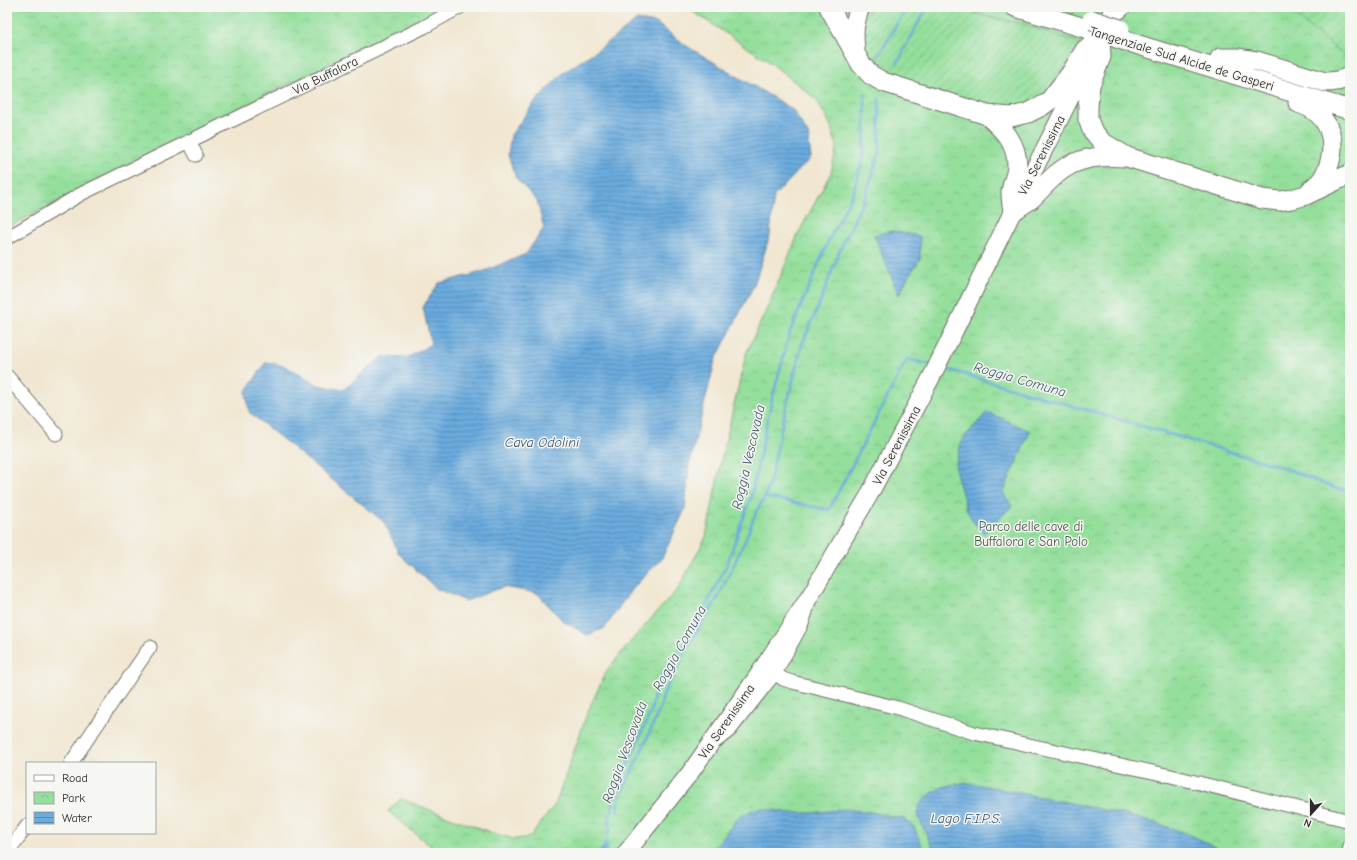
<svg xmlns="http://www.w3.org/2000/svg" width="1357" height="860" font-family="'Comic Neue',sans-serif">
  <defs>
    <pattern id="park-crowns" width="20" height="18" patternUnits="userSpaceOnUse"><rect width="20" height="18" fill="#94df9c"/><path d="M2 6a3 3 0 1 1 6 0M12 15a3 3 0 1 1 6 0" fill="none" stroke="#80c087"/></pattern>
    <pattern id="garden-furrows" width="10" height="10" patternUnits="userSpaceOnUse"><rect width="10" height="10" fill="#94df9c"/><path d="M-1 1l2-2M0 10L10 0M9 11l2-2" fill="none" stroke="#80c087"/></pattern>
    <pattern id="water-rules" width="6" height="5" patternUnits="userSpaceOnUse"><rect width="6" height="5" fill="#6aabde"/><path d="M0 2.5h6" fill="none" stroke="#578bb4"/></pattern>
  </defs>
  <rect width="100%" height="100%" fill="#f6f6f2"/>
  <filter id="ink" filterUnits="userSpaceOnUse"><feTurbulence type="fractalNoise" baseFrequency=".025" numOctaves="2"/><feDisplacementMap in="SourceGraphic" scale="8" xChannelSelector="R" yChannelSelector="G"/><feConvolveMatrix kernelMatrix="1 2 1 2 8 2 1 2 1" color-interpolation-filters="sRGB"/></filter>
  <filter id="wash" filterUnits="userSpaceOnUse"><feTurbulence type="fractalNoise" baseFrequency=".012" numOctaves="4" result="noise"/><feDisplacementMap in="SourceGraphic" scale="16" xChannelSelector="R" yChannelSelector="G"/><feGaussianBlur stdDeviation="0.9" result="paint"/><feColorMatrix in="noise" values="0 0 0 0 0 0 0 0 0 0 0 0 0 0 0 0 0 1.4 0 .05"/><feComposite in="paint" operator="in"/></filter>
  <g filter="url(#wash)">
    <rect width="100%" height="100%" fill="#f1e7d1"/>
    <path fill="url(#park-crowns)" stroke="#608564" d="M 7,7 L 448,7 C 398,34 346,56 295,81 C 198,127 102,178 7,228 Z
      M 686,7 L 1350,7 L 1350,853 L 439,853 L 388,811 L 401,799 L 487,831 L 514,839 L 526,838 L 531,836 L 556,803 L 588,711 L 607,670 L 639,632 L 678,589 L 706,537 L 723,452 L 746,354 L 769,304 L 799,232 L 831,173 L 837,146 L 829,122 L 816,99 L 771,63 Z"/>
    <path fill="url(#garden-furrows)" stroke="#608564" d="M 871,7 L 958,7 L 985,16 L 1023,24 L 1080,43 L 1071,61 L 1040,101 L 1004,112 L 883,76 L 863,57 L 863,20 Z
      M 1285,7 L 1350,7 L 1350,60 Z"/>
    <path fill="url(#water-rules)" stroke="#4a6b84" d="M 637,20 L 656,23 L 685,45 L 792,109 L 808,134 L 811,158 L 774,196 L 770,235 L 754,285 L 715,361 L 689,466 L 685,509 L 662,558 L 631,590 L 605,628 L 587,635 L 562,620 L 537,593 L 503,587 L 466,601 L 437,589 L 399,554 L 384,522 L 249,412 L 246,392 L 266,362 L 285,366 L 318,385 L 343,390 L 382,357 L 407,358 L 431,344 L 423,307 L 439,283 L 482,272 L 526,254 L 544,228 L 537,201 L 516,178 L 508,155 L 511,135 L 534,103 L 563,73 L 602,47 Z
      M 892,231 L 920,236 L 920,259 L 908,277 L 899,295 L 874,235 Z
      M 987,412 L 1030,431 L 1003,493 L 1012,506 L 984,533 L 973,522 L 966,508 L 955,468 L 962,440 Z
      M 970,783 C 1016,792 1062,801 1108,811 C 1150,821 1187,830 1225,853 L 935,853 L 918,816 L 918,807 C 936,786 943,785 970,783 Z
      M 763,808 L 790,813 L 811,813 L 845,809 L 870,812 L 904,819 L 914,827 L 925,853 L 710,853 L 740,816 L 753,810 Z"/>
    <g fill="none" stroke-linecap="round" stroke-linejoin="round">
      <path stroke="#6aabde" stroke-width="2.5" d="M 877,58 L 907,7
        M 897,63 L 927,7
        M 943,368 L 1282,467 L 1337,489 L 1350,491
        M 765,497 L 829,510 L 907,359 L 931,365
        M 618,811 L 618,804 L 621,794 L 640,754 L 659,711 L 664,693 L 691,641 L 719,596 L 744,543 L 756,512 L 765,497 L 771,478 L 782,424 L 802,344 L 820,303 L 839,252 L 866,195 L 880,151 L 879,99
        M 608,835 L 610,831 L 609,823 L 615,795 L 651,711 L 657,683 L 694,630 L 727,564 L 751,497 L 771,403 L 790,332 L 827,244 L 853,193 L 862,162 L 865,135 L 865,94
        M 599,853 L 604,847 L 606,841
        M 603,853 L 609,845"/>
    </g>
  </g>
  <g filter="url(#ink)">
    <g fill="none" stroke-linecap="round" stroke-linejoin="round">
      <g stroke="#706d65" stroke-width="15">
        <path id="minor" d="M 189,141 L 196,155
          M 7,238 L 81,194 L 424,27 L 460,7
          M 7,376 L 56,434
          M 775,673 L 783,679 L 792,682 L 898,708 L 974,733 L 1171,776 L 1350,821
          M 716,741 L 730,730 L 775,673 L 802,624 L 808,605
          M 71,763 L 150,647
          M 7,853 L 27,826
          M 1349,853 L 1350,846"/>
      </g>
      <g stroke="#706d65" stroke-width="19">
        <path id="major" d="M 626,853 L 690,773 L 759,674 L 810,596 L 868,497 L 934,372 L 1013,211 L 1097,45"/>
      </g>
      <g stroke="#706d65" stroke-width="21">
        <path id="highway" d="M 829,7 L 861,64 L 871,75 L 883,82 L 987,115 L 1011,117 L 1028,113 L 1042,106 L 1050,100 L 1071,73 L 1085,50 L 1100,38
          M 1015,7 L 1088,29
          M 1112,14 L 1121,7
          M 1100,38 L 1101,57 L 1090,85 L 1088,107 L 1088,119 L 1092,130 L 1102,142 L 1127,157 L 1262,199 L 1280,201 L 1292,199 L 1306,195 L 1350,174
          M 1116,38 L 1350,110
          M 855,49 C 853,32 854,23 860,7
          M 1220,58 L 1239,58 L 1257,61 L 1325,82 C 1334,82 1342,81 1350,76
          M 1298,103 C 1333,113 1340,148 1323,178 C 1320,183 1314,187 1310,191
          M 987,115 C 1003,129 1018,143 1017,168 C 1016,176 1012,184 1011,192 C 1011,198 1012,205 1013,211
          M 1013,211 C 1019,207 1025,203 1031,199 C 1043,188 1053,174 1068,166 C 1086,156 1106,156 1126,157"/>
      </g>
      <use href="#minor" stroke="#fff" stroke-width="13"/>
      <use href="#major" stroke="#fff" stroke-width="17"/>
      <use href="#highway" stroke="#fff" stroke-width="19"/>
      <g stroke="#706d65" stroke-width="21" stroke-linecap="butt">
        <path id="highway-bridge" d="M 1092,20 L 1120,29"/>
      </g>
      <use href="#highway-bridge" stroke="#fff" stroke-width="19"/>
    </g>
  </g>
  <g text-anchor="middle" stroke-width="3" stroke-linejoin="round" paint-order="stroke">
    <g font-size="13" fill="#2b2b2b" stroke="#f6f6f2">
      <text transform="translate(1182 58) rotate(17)" y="5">Tangenziale Sud Alcide de Gasperi</text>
      <text transform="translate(325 75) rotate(-26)" y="5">Via Buffalora</text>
      <text transform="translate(1041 155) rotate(-63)" y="5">Via Serenissima</text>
      <text transform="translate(896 445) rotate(-62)" y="5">Via Serenissima</text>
      <text transform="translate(726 721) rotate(-55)" y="5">Via Serenissima</text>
    </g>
    <g font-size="13" fill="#455847" stroke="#f6f6f2">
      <text x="1031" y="531">Parco delle cave di<tspan x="1031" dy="15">Buffalora e San Polo</tspan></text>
    </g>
    <g font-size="14" font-style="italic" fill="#41586a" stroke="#f6f6f2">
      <text transform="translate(1020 379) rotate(16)" y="5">Roggia Comuna</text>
      <text x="542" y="447">Cava Odolini</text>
      <text transform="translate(748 457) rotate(-77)" y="5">Roggia Vescovada</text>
      <text transform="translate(679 648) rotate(-61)" y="5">Roggia Comuna</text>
      <text transform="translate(624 752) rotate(-70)" y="5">Roggia Vescovada</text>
      <text x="966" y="823">Lago F.I.P.S.</text>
    </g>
  </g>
  <rect width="1357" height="860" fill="none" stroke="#f6f6f2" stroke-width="24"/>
  <rect x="26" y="762" width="130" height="72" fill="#f6f6f2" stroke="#a5a5a2"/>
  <rect x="34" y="775" width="20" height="6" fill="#ffffff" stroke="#a5a5a2"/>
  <text x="62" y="782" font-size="12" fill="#2b2b2b">Road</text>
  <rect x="34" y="792" width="20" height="12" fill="url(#park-crowns)" stroke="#a5a5a2"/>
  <text x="62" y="802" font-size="12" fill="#2b2b2b">Park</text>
  <rect x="34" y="812" width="20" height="12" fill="url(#water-rules)" stroke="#a5a5a2"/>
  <text x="62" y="822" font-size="12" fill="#2b2b2b">Water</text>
  <g transform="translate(1311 814) rotate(201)" stroke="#f6f6f2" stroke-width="3" paint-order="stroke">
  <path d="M0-3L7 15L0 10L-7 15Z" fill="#2b2b2b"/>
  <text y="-6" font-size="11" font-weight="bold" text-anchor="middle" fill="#2b2b2b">N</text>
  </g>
</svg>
